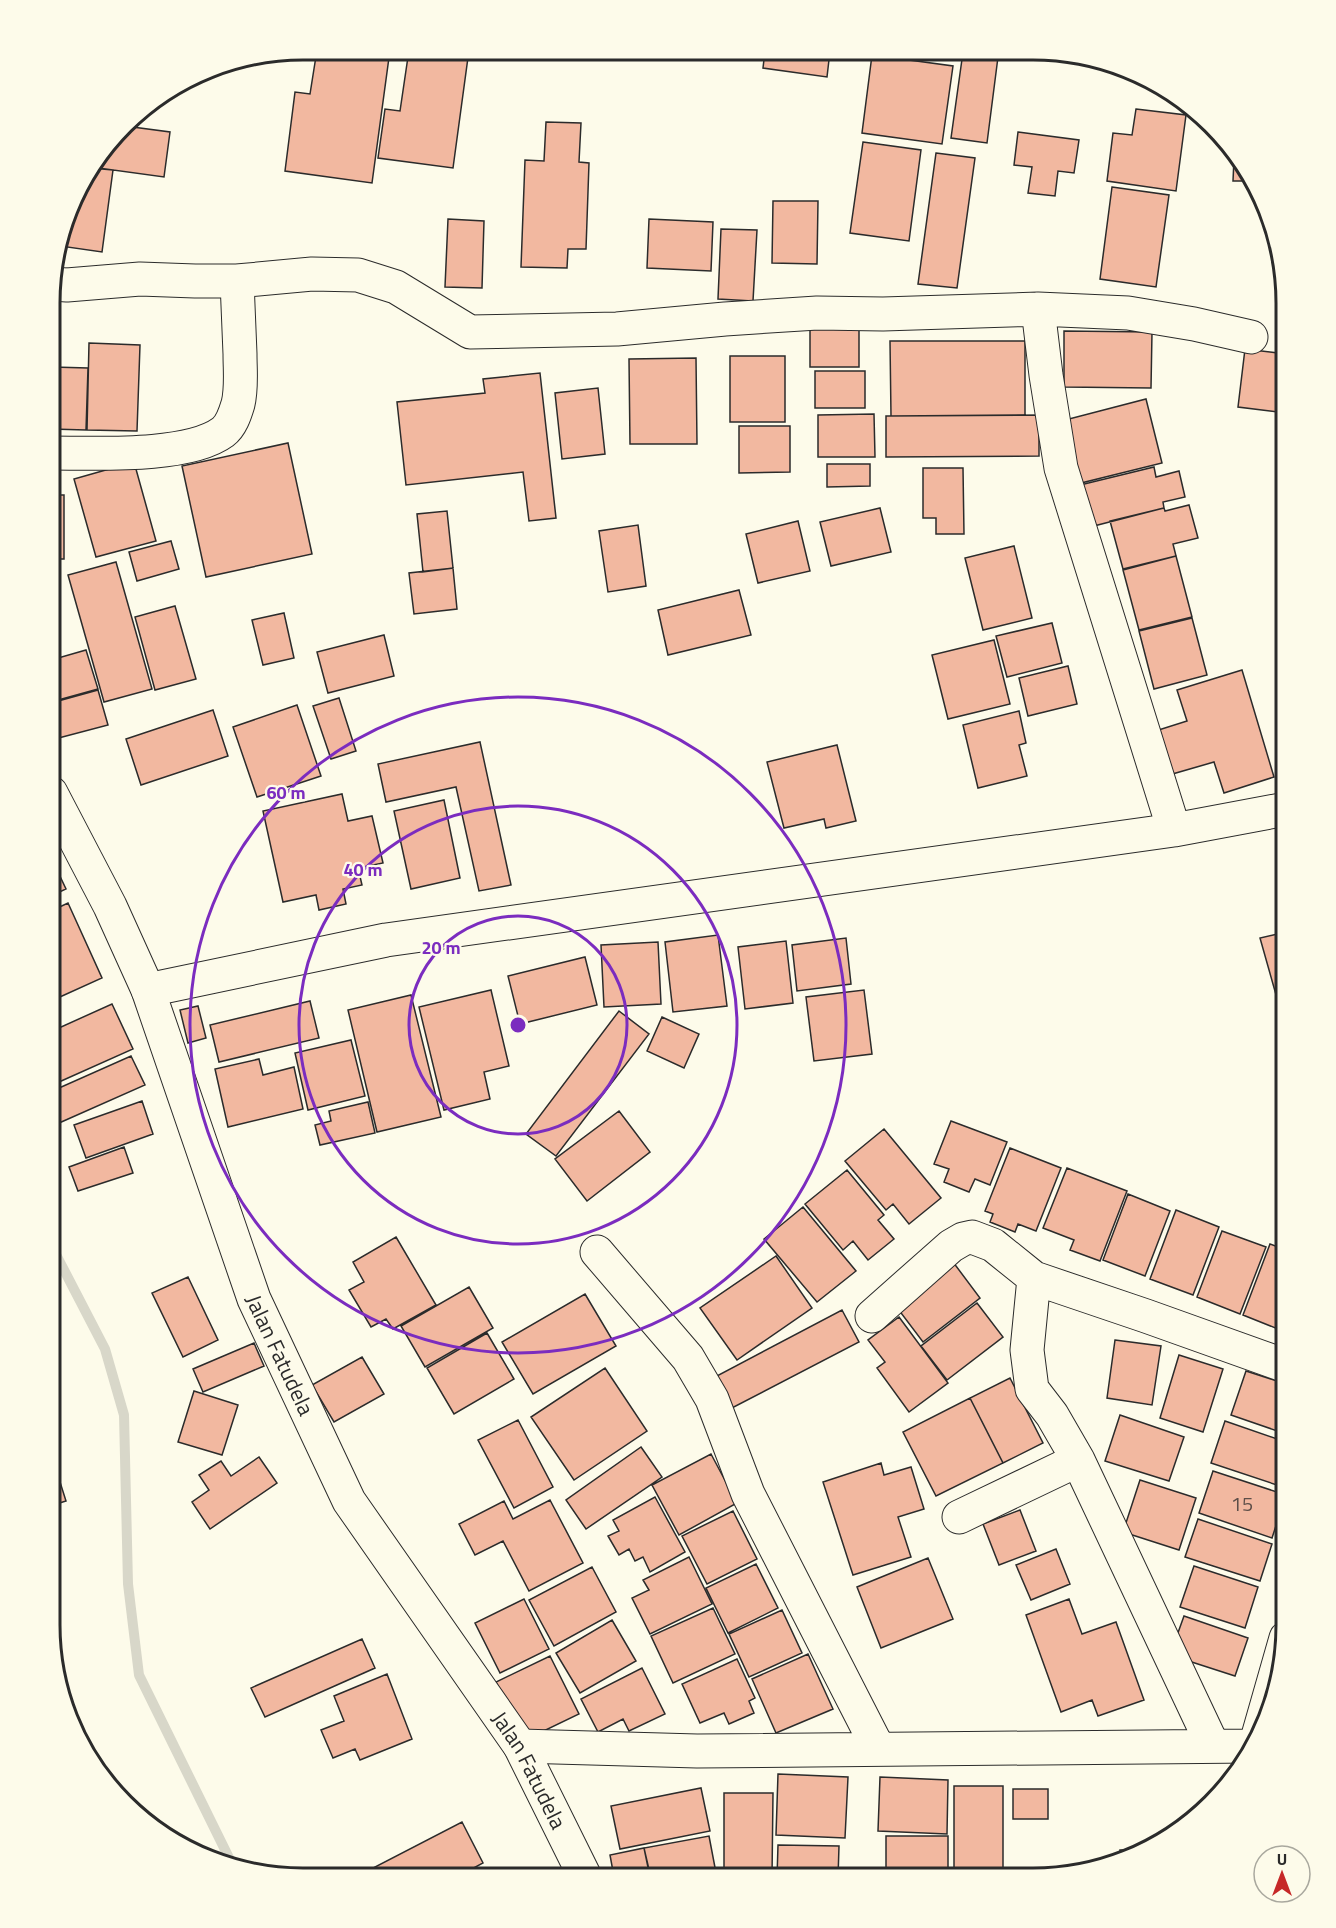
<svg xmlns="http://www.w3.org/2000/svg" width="1336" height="1928" font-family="'Titillium Web',sans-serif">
  <rect width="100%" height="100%" fill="#fdfbea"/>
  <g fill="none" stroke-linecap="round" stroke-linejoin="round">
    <path stroke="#d8d7c9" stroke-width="10" d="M 50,1243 L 105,1349 L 124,1415 L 128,1584 L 139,1675 L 233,1866"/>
  </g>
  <path fill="#f2b8a0" stroke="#2b2b2b" stroke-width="1.5" d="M 317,50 L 390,50 L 372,183 L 285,171 L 295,92 L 310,94 Z
    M 409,50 L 469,50 L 453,168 L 378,158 L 385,109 L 400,111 Z
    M 765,51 L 830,51 L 827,77 L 763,68 Z
    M 963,52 L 998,57 L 987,143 L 951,138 Z
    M 872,55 L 953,66 L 942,144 L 862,133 Z
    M 1136,109 L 1186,115 L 1176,191 L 1107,181 L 1113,133 L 1132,135 Z
    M 546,122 L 581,123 L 579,162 L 589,163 L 586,249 L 568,249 L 567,268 L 521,267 L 525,160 L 544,161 Z
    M 125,126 L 170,132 L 164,177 L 91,167 Z
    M 1018,132 L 1079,140 L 1074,173 L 1058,171 L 1055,196 L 1028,193 L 1032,167 L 1014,165 Z
    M 863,142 L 921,150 L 909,241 L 850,233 Z
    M 936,153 L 975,158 L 957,288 L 918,284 Z
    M 1234,159 L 1252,181 L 1233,181 Z
    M 91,168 L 113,170 L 102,252 L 60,246 L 83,177 Z
    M 1112,187 L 1169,195 L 1156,287 L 1100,279 Z
    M 773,201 L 818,201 L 817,264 L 772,263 Z
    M 448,219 L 484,221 L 482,288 L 445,287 Z
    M 649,219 L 713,222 L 711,271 L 647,268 Z
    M 721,229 L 757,230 L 753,301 L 718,299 Z
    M 810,328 L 859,328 L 859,367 L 810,367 Z
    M 1064,331 L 1152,332 L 1151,388 L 1064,387 Z
    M 890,341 L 1025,341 L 1025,415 L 891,416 Z
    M 89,343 L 140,345 L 137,431 L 87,430 Z
    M 1245,349 L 1286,354 L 1286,413 L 1238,407 Z
    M 730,356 L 785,356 L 785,422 L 730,422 Z
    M 696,358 L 697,444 L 630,444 L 629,359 Z
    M 52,367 L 88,368 L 86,430 L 51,429 Z
    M 815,371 L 865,371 L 865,408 L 815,408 Z
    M 540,373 L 556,518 L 529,521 L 523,472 L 406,485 L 397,402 L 485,393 L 483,379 Z
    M 598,388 L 605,454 L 562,459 L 555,393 Z
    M 1146,399 L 1162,463 L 1081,483 L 1065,420 Z
    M 874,414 L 875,457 L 818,457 L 818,415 Z
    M 1039,415 L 1039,456 L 886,457 L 886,416 Z
    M 739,426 L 790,426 L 790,472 L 739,473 Z
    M 288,443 L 312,554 L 206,577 L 182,466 Z
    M 134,462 L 156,541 L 96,557 L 74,479 Z
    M 827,464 L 870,464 L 870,486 L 827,487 Z
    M 1154,467 L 1156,477 L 1179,471 L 1185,497 L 1163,502 L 1164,508 L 1086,528 L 1076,486 Z
    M 923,468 L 963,468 L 964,534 L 936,534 L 936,518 L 923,518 Z
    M 51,495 L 64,495 L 64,559 L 51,559 Z
    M 1189,505 L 1198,538 L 1173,544 L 1176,556 L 1123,569 L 1110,521 L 1164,508 L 1165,511 Z
    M 880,508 L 891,552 L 831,566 L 820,522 Z
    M 447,511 L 453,568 L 423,572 L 417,514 Z
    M 798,521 L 810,571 L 758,583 L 746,534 Z
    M 638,525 L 646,586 L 608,592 L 599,531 Z
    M 171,541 L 179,569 L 137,581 L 129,552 Z
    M 1014,546 L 1032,618 L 983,630 L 965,558 Z
    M 1176,556 L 1192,617 L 1139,630 L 1123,570 Z
    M 116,562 L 152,689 L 104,702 L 68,575 Z
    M 51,564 L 57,564 L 57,607 L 51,607 Z
    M 453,568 L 457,609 L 414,614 L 409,573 Z
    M 739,590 L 751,635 L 668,655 L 658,610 Z
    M 175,606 L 196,679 L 155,690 L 135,617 Z
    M 284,613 L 294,658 L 263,665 L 252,620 Z
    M 1192,618 L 1207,675 L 1154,689 L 1139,631 Z
    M 1052,623 L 1062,663 L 1007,677 L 996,636 Z
    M 384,635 L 394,676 L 328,693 L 317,652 Z
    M 994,640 L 1010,704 L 948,719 L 932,655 Z
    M 86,650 L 98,689 L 51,702 L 51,660 Z
    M 1068,666 L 1077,704 L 1028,716 L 1019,678 Z
    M 1242,670 L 1274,777 L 1224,793 L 1214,762 L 1162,777 L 1149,733 L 1187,721 L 1177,690 Z
    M 98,690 L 108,725 L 51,740 L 51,703 Z
    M 339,698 L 356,751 L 331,759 L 313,706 Z
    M 297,705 L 321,776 L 257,797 L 233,727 Z
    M 213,710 L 228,756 L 141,785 L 126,739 Z
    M 1019,711 L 1026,743 L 1019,745 L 1027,776 L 978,788 L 963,725 Z
    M 480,742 L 511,885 L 479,891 L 456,787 L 386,802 L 378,764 Z
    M 837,745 L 856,821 L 826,828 L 824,819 L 784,828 L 767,762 Z
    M 342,794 L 348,821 L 372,816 L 383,863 L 358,868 L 362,885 L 343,889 L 346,904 L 319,910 L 316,895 L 283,902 L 263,811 Z
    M 444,800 L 460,878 L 411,889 L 394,811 Z
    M 57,870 L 66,889 L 51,896 L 51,873 Z
    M 68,903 L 102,978 L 51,1001 L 51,911 Z
    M 1286,932 L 1286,1023 L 1284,1023 L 1260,938 Z
    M 718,935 L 727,1006 L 673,1012 L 665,942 Z
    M 846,938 L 851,984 L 797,991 L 792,945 Z
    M 786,941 L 793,1003 L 745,1009 L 738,947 Z
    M 658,942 L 661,1004 L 604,1007 L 601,945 Z
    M 585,957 L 597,1005 L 520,1024 L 508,976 Z
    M 491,990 L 509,1066 L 484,1072 L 490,1099 L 444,1110 L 419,1007 Z
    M 864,990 L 872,1054 L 814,1061 L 806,997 Z
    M 411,995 L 441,1117 L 377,1132 L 348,1010 Z
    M 310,1001 L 319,1038 L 219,1062 L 210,1025 Z
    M 112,1004 L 133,1049 L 50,1086 L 50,1032 Z
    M 198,1006 L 206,1038 L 188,1043 L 180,1010 Z
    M 619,1011 L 649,1034 L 556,1156 L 526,1134 Z
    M 662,1017 L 699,1034 L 684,1068 L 647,1051 Z
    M 351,1040 L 365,1096 L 308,1110 L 295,1053 Z
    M 131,1056 L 145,1085 L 50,1127 L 50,1092 Z
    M 259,1059 L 263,1075 L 294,1067 L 303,1109 L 228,1127 L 215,1069 Z
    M 142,1101 L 153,1134 L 86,1158 L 74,1125 Z
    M 368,1102 L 375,1133 L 320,1145 L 315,1125 L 331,1121 L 329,1111 Z
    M 619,1111 L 650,1152 L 587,1201 L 555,1159 Z
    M 951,1121 L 1007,1142 L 990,1185 L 975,1179 L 969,1192 L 944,1182 L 949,1169 L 934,1164 Z
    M 884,1129 L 941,1198 L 909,1224 L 893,1204 L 886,1210 L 845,1161 Z
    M 124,1147 L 133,1173 L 78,1191 L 69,1167 Z
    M 1010,1148 L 1061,1168 L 1036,1231 L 1018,1224 L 1015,1232 L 990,1222 L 993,1214 L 985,1211 Z
    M 1067,1168 L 1127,1191 L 1100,1261 L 1070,1250 L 1074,1240 L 1043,1228 Z
    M 847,1170 L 884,1215 L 878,1220 L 894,1239 L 868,1260 L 853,1241 L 843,1250 L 805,1204 Z
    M 1128,1194 L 1170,1211 L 1145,1276 L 1103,1260 Z
    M 803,1207 L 856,1271 L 817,1302 L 764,1239 Z
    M 1176,1210 L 1219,1227 L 1193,1295 L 1150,1279 Z
    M 1222,1231 L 1266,1247 L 1240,1314 L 1197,1297 Z
    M 396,1237 L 436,1305 L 393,1329 L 386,1319 L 371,1327 L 349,1290 L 364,1282 L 353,1262 Z
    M 1270,1244 L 1286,1250 L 1286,1323 L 1283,1331 L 1243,1315 Z
    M 776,1256 L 812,1308 L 737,1360 L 700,1308 Z
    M 953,1262 L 980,1298 L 923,1342 L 895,1305 Z
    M 188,1277 L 218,1340 L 183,1357 L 152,1293 Z
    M 469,1287 L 493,1328 L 425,1367 L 401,1326 Z
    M 585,1294 L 616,1346 L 533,1394 L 502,1342 Z
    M 977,1303 L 1003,1337 L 947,1380 L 921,1346 Z
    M 842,1310 L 859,1342 L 730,1409 L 713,1378 Z
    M 899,1317 L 948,1383 L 909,1412 L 877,1368 L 885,1362 L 868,1340 Z
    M 487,1333 L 514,1379 L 454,1414 L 427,1368 Z
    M 1115,1340 L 1161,1346 L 1152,1405 L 1107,1398 Z
    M 254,1343 L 264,1366 L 203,1392 L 193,1369 Z
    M 1179,1355 L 1223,1369 L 1203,1432 L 1160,1418 Z
    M 362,1357 L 384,1394 L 334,1422 L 312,1385 Z
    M 605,1368 L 647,1431 L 574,1480 L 531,1417 Z
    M 1246,1371 L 1286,1384 L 1286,1434 L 1231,1415 Z
    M 1010,1378 L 1043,1443 L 1003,1463 L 970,1398 Z
    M 194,1391 L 238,1405 L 222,1455 L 178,1442 Z
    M 970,1398 L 1003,1463 L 936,1496 L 903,1432 Z
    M 1120,1415 L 1184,1437 L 1169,1481 L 1105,1461 Z
    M 518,1420 L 553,1487 L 514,1508 L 478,1440 Z
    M 1225,1421 L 1286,1442 L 1286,1488 L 1211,1463 Z
    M 50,1422 L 60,1446 L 50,1450 Z
    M 641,1447 L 662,1477 L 586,1529 L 566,1500 Z
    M 711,1454 L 737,1503 L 679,1535 L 652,1485 Z
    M 259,1457 L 277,1483 L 210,1529 L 192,1502 L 209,1490 L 199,1475 L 221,1461 L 231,1476 Z
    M 54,1463 L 66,1501 L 50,1506 L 50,1465 Z
    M 881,1463 L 884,1475 L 911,1467 L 924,1509 L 898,1517 L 911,1557 L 853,1575 L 823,1482 Z
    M 1213,1471 L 1286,1495 L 1272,1538 L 1199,1513 Z
    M 1140,1480 L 1196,1498 L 1179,1550 L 1123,1532 Z
    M 655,1497 L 685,1552 L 650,1572 L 643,1557 L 635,1561 L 629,1549 L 619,1555 L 608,1536 L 619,1531 L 613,1520 Z
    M 550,1500 L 583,1563 L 529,1591 L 503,1541 L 475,1555 L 459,1524 L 504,1501 L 513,1519 Z
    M 1020,1510 L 1036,1551 L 999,1565 L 983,1524 Z
    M 733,1511 L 757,1559 L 707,1584 L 682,1536 Z
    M 1198,1519 L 1272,1544 L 1260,1581 L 1185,1557 Z
    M 1056,1549 L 1070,1584 L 1031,1600 L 1016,1565 Z
    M 689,1557 L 712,1604 L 650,1634 L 632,1598 L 649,1590 L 643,1580 Z
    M 928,1558 L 953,1619 L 881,1648 L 857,1587 Z
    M 756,1564 L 778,1608 L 728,1633 L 706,1588 Z
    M 1194,1566 L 1258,1587 L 1245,1628 L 1180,1607 Z
    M 592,1567 L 616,1612 L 554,1646 L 529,1600 Z
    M 524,1599 L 549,1649 L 500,1673 L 475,1623 Z
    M 1069,1599 L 1082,1634 L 1116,1622 L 1144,1700 L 1098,1716 L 1092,1700 L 1061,1712 L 1026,1615 Z
    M 713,1608 L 735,1654 L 673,1683 L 651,1636 Z
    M 782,1610 L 802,1653 L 749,1677 L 729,1634 Z
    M 1184,1616 L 1248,1638 L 1235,1676 L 1170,1655 Z
    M 612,1620 L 636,1661 L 580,1693 L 556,1653 Z
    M 362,1639 L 375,1668 L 265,1717 L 251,1688 Z
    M 808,1654 L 833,1709 L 776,1733 L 752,1679 Z
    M 550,1656 L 579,1714 L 525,1740 L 496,1682 Z
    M 737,1659 L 755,1698 L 749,1701 L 754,1713 L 729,1724 L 724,1713 L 700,1723 L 682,1684 Z
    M 642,1668 L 665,1714 L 629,1731 L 623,1719 L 598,1732 L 581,1699 Z
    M 387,1674 L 412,1739 L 360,1760 L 355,1749 L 333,1758 L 321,1730 L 344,1721 L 334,1696 Z
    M 778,1774 L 848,1777 L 845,1838 L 776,1835 Z
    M 880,1777 L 948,1780 L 947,1834 L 878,1831 Z
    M 954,1786 L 1003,1786 L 1003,1871 L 954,1871 Z
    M 701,1788 L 710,1831 L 620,1849 L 611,1806 Z
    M 1013,1789 L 1048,1789 L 1048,1819 L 1013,1819 Z
    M 724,1793 L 773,1793 L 772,1878 L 724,1878 Z
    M 462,1822 L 483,1863 L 457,1877 L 378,1877 L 373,1868 Z
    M 709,1836 L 717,1878 L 650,1877 L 644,1848 Z
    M 886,1836 L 948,1836 L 948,1878 L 886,1878 Z
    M 778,1845 L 839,1846 L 838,1878 L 777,1878 Z
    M 644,1848 L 650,1874 L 633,1877 L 614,1877 L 610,1855 Z
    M 1120,1850 L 1148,1850 L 1145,1852 L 1120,1858 Z"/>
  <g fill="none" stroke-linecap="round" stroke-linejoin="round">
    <g stroke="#2b2b2b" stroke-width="35">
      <path id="minor" d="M 52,284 L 67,285 L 140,279 L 195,281 L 237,281 L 312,274 L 358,275 L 396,287 L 470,332 L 617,329 L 725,319 L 817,313 L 883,314 L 1038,309 L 1128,313 L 1194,324 L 1251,337
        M 1038,309 L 1046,375 L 1061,468 L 1174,830
        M 51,453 C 95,453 188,458 223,432 C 231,426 235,414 238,404 C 242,388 240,371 240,354 C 239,330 238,305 237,281
        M 148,990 L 386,940 L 1174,830 L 1286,809
        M 597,1252 L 688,1358 L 712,1399 L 748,1494 L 878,1748
        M 1034,1278 L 1027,1350 L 1032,1389 L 1052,1415 L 1078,1460 L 1213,1746
        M 872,1316 L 951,1246 L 963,1239 L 972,1237 L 993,1245 L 1034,1278 L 1146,1316 L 1286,1366
        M 959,1517 L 1078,1460
        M 1258,1736 L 1286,1638
        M 520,1746 L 697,1751 L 1253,1746"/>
    </g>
    <g stroke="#2b2b2b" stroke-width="35">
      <g id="tertiary">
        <path id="s1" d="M 51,793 L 110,906 L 148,990 L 254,1299 L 349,1501 L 520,1746 L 585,1877"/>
      </g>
    </g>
    <use href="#minor" stroke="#fdfbea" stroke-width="33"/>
    <use href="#tertiary" stroke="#fdfbea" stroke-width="33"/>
  </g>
  <g fill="none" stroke="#7b2cbf" stroke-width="3">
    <circle cx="518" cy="1025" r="109"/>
    <circle cx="518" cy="1025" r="219"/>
    <circle cx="518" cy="1025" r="328"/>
  </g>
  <g text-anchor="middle" stroke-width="4.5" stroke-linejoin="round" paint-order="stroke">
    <g font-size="20" fill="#5d4e48">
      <text x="1242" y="1511">15</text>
    </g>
    <g font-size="22" fill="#2b2b2b" stroke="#fdfbea">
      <text dy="8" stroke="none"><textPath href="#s1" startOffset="608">Jalan Fatudela</textPath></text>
      <text dy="8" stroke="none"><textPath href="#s1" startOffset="1094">Jalan Fatudela</textPath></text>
    </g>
  </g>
  <path d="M0 0H1336V1928H0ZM303 60H1033A243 243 0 0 1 1276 303V1625A243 243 0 0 1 1033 1868H303A243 243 0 0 1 60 1625V303A243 243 0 0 1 303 60Z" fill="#fdfbea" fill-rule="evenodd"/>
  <path fill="none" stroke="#2b2b2b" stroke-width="3" d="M303 60H1033A243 243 0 0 1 1276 303V1625A243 243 0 0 1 1033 1868H303A243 243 0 0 1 60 1625V303A243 243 0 0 1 303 60Z"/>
  <circle cx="518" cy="1025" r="9" fill="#7b2cbf" stroke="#fdfbea" stroke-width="3"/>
  <g font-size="18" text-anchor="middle" font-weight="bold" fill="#7b2cbf" stroke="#fdfbea" stroke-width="4.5" stroke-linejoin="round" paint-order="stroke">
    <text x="286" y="799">60 m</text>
    <text x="363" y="876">40 m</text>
    <text x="441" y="954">20 m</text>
  </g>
  <g transform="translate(1282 1874)"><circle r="28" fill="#fdfbea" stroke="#a9a89e" stroke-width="1.5"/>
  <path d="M0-4.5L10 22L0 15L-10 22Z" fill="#c62828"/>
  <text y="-9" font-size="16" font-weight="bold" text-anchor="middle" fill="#2b2b2b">U</text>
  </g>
</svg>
